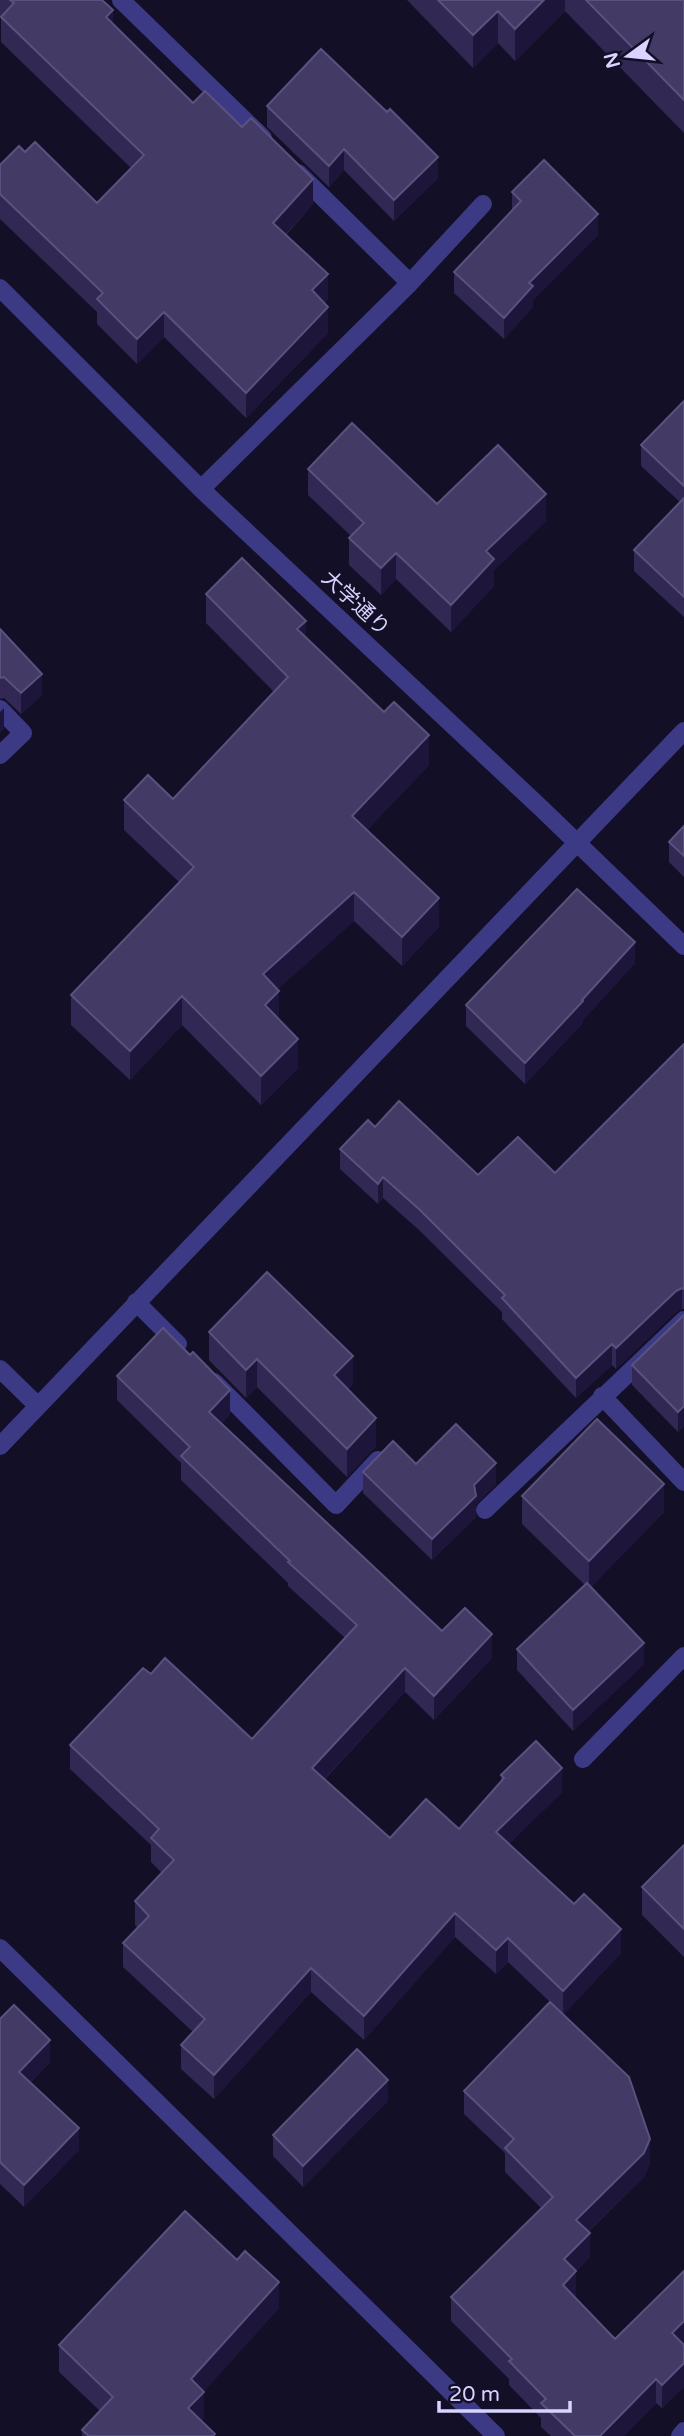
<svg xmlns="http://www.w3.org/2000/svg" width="684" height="2436" font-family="'Varela Round','Noto Sans JP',sans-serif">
  <rect width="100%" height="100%" fill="#130f26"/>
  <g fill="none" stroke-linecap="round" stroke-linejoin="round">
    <path stroke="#3d3a85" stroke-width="18" d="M 121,0 L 263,138
      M 298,173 L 410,283
      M 0,288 L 201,489 L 542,809 L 684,946
      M 201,489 L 410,283 L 483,204
      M 0,709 L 23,733 L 0,755
      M 136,1302 L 178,1344
      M 0,1369 L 38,1406
      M 214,1382 L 336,1505 L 378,1460
      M 602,1396 L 684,1482
      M 0,1446 L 684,731
      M 485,1510 L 684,1320
      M 583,1759 L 684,1656
      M 0,1948 L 496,2436
      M 680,2436 L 684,2431"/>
  </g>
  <path fill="#312854" d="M 0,0 L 102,0 L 113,23 L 193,103 L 313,204 L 286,235 L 328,299 L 324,303 L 328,333 L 246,418 L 164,337 L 137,364 L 97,324 L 97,312 L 0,219 L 0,165 L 25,152 L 97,203 L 131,168 L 1,42 L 1,17 L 0,16 Z
    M 407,0 L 684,0 L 684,133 L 565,11 L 515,61 L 498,43 L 473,68 Z
    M 267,106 L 438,178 L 394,221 L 344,170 L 329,187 L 267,127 Z
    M 512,192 L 598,235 L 533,300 L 533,307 L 504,339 L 454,293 L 454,272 L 512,210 Z
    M 684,401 L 684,617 L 634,571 L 634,550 L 680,502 L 641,466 L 641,445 Z
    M 308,469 L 437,504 L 546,521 L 494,570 L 494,586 L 451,632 L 396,579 L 381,595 L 349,565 L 349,538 L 351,536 L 308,495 Z
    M 206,594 L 306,637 L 429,765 L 367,830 L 439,927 L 402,966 L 354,921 L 278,989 L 279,1020 L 298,1068 L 261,1105 L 182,1025 L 130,1080 L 71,1025 L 71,995 L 179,882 L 124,830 L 124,800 L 173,799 L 274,692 L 206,623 Z
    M 0,629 L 42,695 L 21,714 L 4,698 L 0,699 Z
    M 684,826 L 684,877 L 669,862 L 669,842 Z
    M 635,963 L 583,1020 L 583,1023 L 525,1084 L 466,1026 L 466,1005 Z
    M 684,1044 L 684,1309 L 682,1309 L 676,1312 L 616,1369 L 612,1365 L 576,1398 L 502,1319 L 502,1312 L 420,1231 L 383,1198 L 378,1204 L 340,1169 L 340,1149 L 375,1127 L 478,1175 L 555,1173 Z
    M 684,1315 L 684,1426 L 678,1432 L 632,1385 L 632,1365 Z
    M 209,1332 L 353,1384 L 348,1389 L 376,1446 L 347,1477 L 257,1387 L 246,1398 L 209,1360 Z
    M 117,1376 L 230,1414 L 222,1423 L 442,1631 L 492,1658 L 434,1720 L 405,1692 L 325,1779 L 390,1838 L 459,1829 L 501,1782 L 501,1775 L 562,1792 L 509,1844 L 621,1953 L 563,2015 L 650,2163 L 644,2177 L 588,2232 L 590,2257 L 576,2271 L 576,2295 L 574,2297 L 615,2339 L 684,2271 L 684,2387 L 662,2408 L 656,2403 L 624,2436 L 551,2436 L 541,2427 L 541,2418 L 509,2385 L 509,2379 L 451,2321 L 451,2297 L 541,2208 L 505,2172 L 505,2153 L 464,2114 L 464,2091 L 550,2002 L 508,1962 L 496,1974 L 455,1937 L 364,2040 L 311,1992 L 214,2099 L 181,2069 L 181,2045 L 193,2032 L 123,1967 L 123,1943 L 138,1928 L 135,1925 L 135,1901 L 162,1873 L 151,1862 L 151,1845 L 70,1769 L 70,1745 L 151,1674 L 252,1739 L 345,1638 L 288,1586 L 288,1583 L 181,1480 L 181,1463 L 117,1400 Z
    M 416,1464 L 496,1484 L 476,1504 L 476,1517 L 432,1560 L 363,1493 L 363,1472 Z
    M 522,1496 L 664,1512 L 591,1587 L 644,1664 L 573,1731 L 517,1670 L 517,1649 L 585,1585 L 522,1524 Z
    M 684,1845 L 684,1957 L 642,1915 L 642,1887 Z
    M 0,2019 L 50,2062 L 30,2083 L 79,2150 L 24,2207 L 0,2184 Z
    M 388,2101 L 303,2187 L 273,2156 L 273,2135 Z
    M 279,2308 L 204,2391 L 204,2418 L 201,2421 L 215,2436 L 82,2436 L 82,2430 L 100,2411 L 59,2372 L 59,2345 Z"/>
  <path fill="#1d163a" d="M 544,0 L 565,0 L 565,11 L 515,61 L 515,29 Z
    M 113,10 L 113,35 L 106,17 Z
    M 498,11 L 498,43 L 473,68 L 473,35 Z
    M 344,149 L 344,170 L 329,187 L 329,166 Z
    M 438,157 L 438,178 L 394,221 L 394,200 Z
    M 313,179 L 313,204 L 273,248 L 273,223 Z
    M 598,214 L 598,235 L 533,300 L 533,307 L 504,339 L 504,318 L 529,283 Z
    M 328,274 L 328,299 L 312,316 L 312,290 Z
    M 328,307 L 328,333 L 246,418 L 246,393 Z
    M 164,312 L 164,337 L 137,364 L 137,339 Z
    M 546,494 L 546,521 L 494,570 L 494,586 L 451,632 L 451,605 L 486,551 Z
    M 396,553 L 396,579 L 381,595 L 381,568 Z
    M 306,621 L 306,650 L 297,629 Z
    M 42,674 L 42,695 L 21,714 L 21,693 Z
    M 4,708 L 4,729 L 0,733 L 0,712 Z
    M 429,735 L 429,765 L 352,846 L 352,816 Z
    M 354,892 L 354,921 L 263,1003 L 263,974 Z
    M 439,898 L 439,927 L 402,966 L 402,937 Z
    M 635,942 L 635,963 L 583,1020 L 583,1023 L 525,1084 L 525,1063 Z
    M 279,991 L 279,1020 L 265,1005 Z
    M 182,996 L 182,1025 L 130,1080 L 130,1051 Z
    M 298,1039 L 298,1068 L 261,1105 L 261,1076 Z
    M 383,1177 L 383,1198 L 378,1204 L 378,1184 Z
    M 682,1288 L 682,1309 L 676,1312 L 616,1369 L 616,1348 L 676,1291 Z
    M 612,1344 L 612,1365 L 576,1398 L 576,1378 Z
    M 353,1356 L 353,1384 L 334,1403 L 334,1375 Z
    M 257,1359 L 257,1387 L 246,1398 L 246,1370 Z
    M 230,1390 L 230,1414 L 209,1436 L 209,1412 Z
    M 684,1406 L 684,1426 L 678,1432 L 678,1412 Z
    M 376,1418 L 376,1446 L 347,1477 L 347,1449 Z
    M 496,1463 L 496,1484 L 476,1504 L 476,1517 L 432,1560 L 432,1539 L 474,1485 Z
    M 664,1484 L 664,1512 L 589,1589 L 589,1561 Z
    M 492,1634 L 492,1658 L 434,1720 L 434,1696 Z
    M 644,1643 L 644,1664 L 573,1731 L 573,1710 Z
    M 405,1668 L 405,1692 L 312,1792 L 312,1768 Z
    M 562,1768 L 562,1792 L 496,1857 L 496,1832 Z
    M 455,1913 L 455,1937 L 364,2040 L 364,2016 Z
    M 621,1929 L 621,1953 L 563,2015 L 563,1991 Z
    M 508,1938 L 508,1962 L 496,1974 L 496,1950 Z
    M 311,1968 L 311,1992 L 214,2099 L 214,2075 Z
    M 50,2040 L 50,2062 L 19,2094 L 19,2072 Z
    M 388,2080 L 388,2101 L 303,2187 L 303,2166 Z
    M 79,2128 L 79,2150 L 24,2207 L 24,2185 Z
    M 650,2139 L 650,2163 L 644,2177 L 576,2243 L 576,2220 Z
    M 590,2233 L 590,2257 L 564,2282 L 564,2259 Z
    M 576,2271 L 576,2295 L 563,2308 L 563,2285 Z
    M 279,2282 L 279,2308 L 198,2398 L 204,2392 L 204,2418 L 188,2435 L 188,2408 L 191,2379 Z
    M 684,2321 L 684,2344 L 672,2356 L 672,2333 Z
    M 684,2363 L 684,2387 L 662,2408 L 662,2385 Z
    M 656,2379 L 656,2403 L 624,2436 L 600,2436 Z"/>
  <path fill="#433a66" stroke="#5a527e" stroke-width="2" d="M 10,0 L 102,0 L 113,10 L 106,17 L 193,103 L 205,91 L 242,127 L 251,118 L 313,179 L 273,223 L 328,274 L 312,290 L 328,307 L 246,393 L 164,312 L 137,339 L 97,299 L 103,293 L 0,194 L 0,165 L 19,146 L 25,152 L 35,142 L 97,203 L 144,155 L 1,17 L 14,3 Z
    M 438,0 L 544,0 L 515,29 L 498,11 L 473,35 Z
    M 586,0 L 684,0 L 684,100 Z
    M 321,49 L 387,112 L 390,109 L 438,157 L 394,200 L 344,149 L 329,166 L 267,106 Z
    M 544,160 L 598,214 L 529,283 L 533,286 L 504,318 L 454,272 L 521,201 L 512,192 Z
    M 684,401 L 684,486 L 641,445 Z
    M 352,423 L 437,504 L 498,445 L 546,494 L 486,551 L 494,559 L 451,605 L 396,553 L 381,568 L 349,538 L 364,523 L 308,469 Z
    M 684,498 L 684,597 L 634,550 Z
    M 242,558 L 306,621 L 297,629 L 384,712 L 394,702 L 429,735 L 352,816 L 439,898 L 402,937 L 354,892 L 263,974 L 279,991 L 265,1005 L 298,1039 L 261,1076 L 182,996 L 130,1051 L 71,995 L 194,867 L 124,800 L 148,775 L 173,799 L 288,677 L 206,594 Z
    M 0,629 L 42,674 L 21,693 L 4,677 L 0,678 Z
    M 684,826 L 684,856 L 669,842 Z
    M 577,889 L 635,942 L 582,1000 L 583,1001 L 525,1063 L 466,1005 Z
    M 684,1044 L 684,1289 L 682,1288 L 676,1291 L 616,1348 L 612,1344 L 576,1378 L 502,1298 L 505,1295 L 420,1210 L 383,1177 L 378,1184 L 340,1149 L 368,1120 L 375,1127 L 399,1101 L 478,1175 L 518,1137 L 555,1173 Z
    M 267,1272 L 353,1356 L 334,1375 L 376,1418 L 347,1449 L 257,1359 L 246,1370 L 209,1332 Z
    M 684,1315 L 684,1406 L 678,1412 L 632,1365 Z
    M 163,1328 L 190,1355 L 193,1352 L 230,1390 L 209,1412 L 442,1631 L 465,1608 L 492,1634 L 434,1696 L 405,1668 L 312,1768 L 390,1838 L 426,1799 L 459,1829 L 504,1778 L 501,1775 L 536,1741 L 562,1768 L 496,1832 L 574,1904 L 584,1894 L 621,1929 L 563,1991 L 508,1938 L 496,1950 L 455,1913 L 364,2016 L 311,1968 L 214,2075 L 181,2045 L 205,2019 L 123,1943 L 149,1916 L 135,1901 L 174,1860 L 151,1838 L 159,1829 L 70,1745 L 143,1668 L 151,1674 L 165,1658 L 252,1739 L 357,1625 L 288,1562 L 290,1561 L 181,1456 L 190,1447 L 117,1376 Z
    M 597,1419 L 664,1484 L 589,1561 L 522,1496 Z
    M 456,1424 L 496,1463 L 474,1485 L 476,1496 L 432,1539 L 363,1472 L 393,1441 L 416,1464 Z
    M 587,1583 L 644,1643 L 573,1710 L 517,1649 Z
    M 684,1845 L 684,1929 L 642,1887 Z
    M 550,2002 L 629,2077 L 650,2139 L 644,2153 L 576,2220 L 590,2233 L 564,2259 L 576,2271 L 563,2285 L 615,2339 L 684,2271 L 684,2321 L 672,2333 L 684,2345 L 684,2363 L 662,2385 L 656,2379 L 600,2436 L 575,2436 L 541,2403 L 546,2399 L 509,2361 L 512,2359 L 451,2297 L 553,2197 L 505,2148 L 514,2139 L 464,2091 Z
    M 14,2005 L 50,2040 L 19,2072 L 79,2128 L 24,2185 L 0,2162 L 0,2019 Z
    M 357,2049 L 388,2080 L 303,2166 L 273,2135 Z
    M 185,2211 L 237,2260 L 245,2251 L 279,2282 L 191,2379 L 204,2392 L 188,2408 L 215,2434 L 213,2436 L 89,2436 L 82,2430 L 113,2397 L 59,2345 Z"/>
  <g text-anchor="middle" stroke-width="5" stroke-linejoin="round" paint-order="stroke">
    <g font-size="21" fill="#d9d4ff" stroke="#130f26">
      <text transform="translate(356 603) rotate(43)" y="7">大学通り</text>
    </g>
  </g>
  <g transform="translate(628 56) rotate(255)" stroke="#130f26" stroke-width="5" paint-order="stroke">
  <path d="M0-5L12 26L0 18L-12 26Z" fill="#d9d4ff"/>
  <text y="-10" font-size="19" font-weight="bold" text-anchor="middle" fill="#d9d4ff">N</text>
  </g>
  <path d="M439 2401v10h131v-10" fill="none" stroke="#d9d4ff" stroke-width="3.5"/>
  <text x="449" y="2401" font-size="21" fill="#d9d4ff" stroke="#130f26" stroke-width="5" paint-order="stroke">20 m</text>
</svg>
